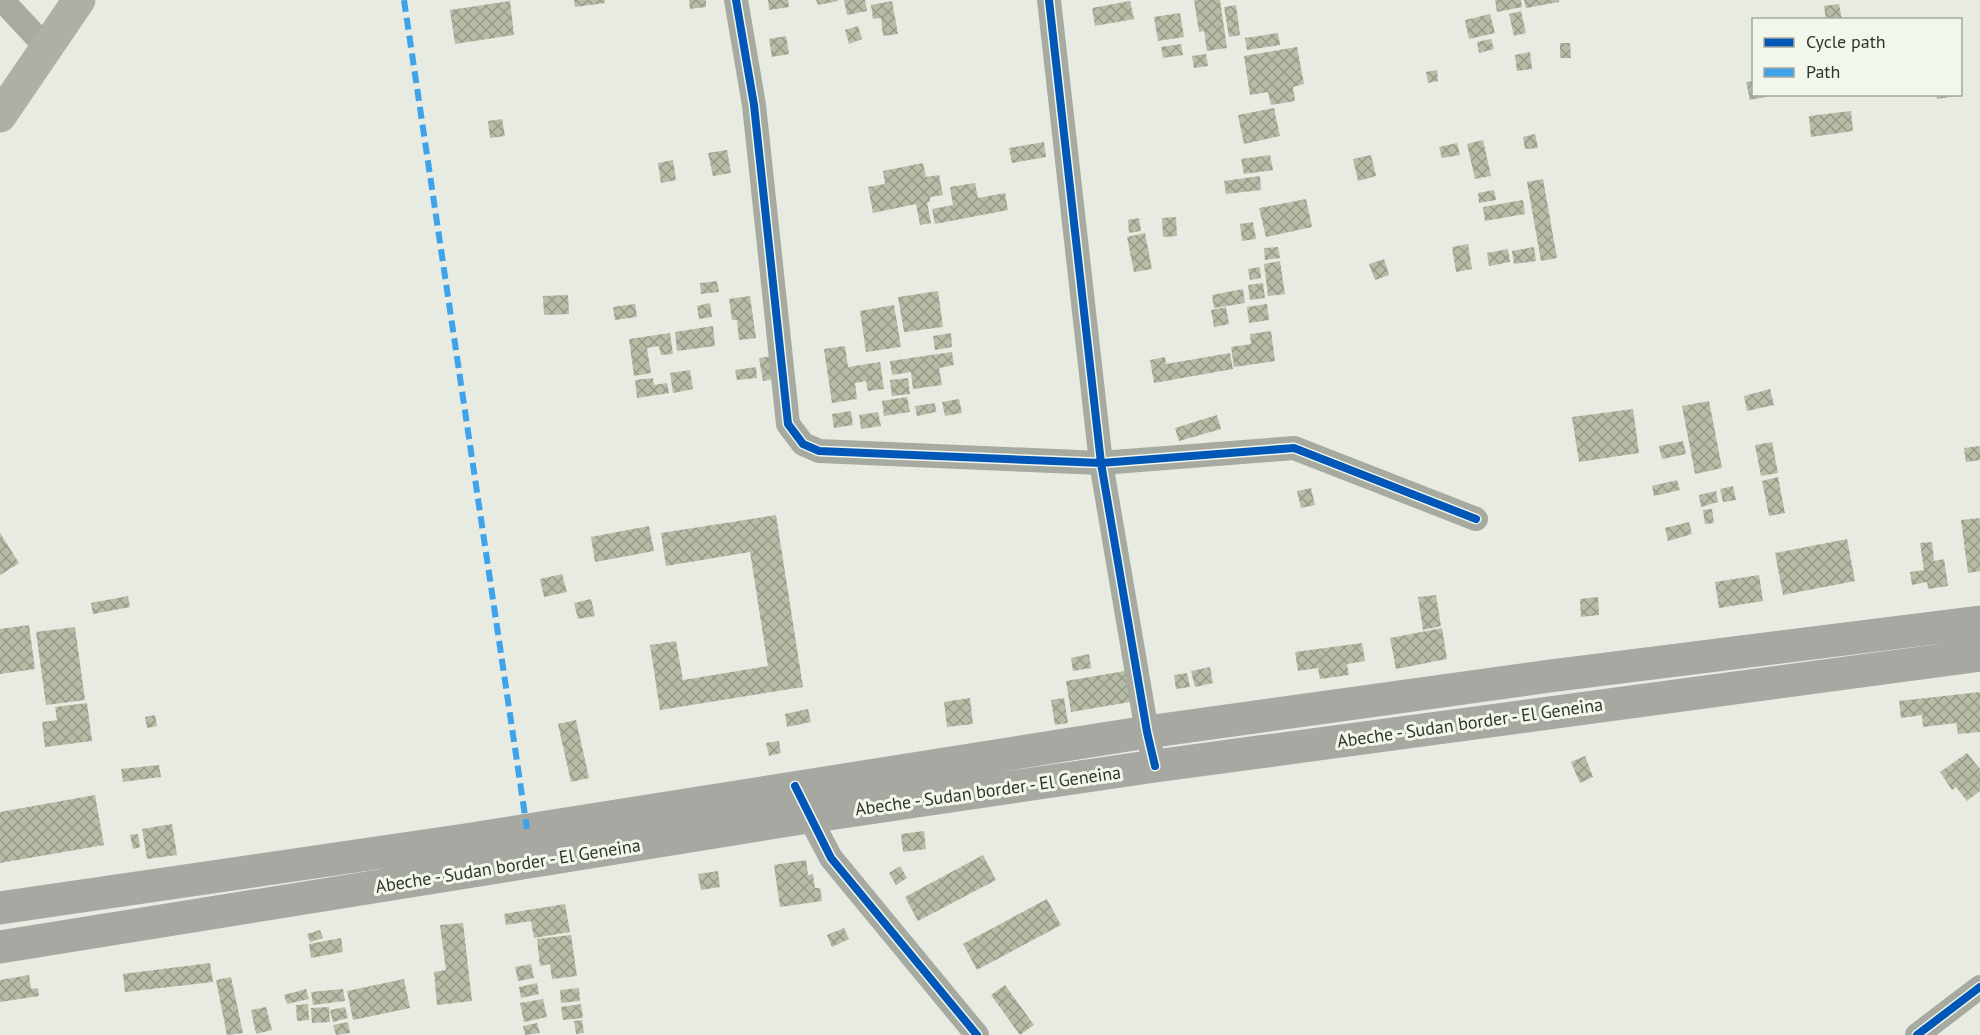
<svg xmlns="http://www.w3.org/2000/svg" width="1980" height="1035" font-family="'PT Sans',sans-serif">
  <defs>
    <pattern id="building-cross-hatch" width="8" height="8" patternUnits="userSpaceOnUse" patternTransform="scale(1.5)"><rect width="8" height="8" fill="#b7bca6"/><path d="M0 0l8 8M0 8l8-8" fill="none" stroke="#959a87"/></pattern>
  </defs>
  <rect width="100%" height="100%" fill="#e7ebe2"/>
  <path fill="url(#building-cross-hatch)" d="M 574,0 L 605,0 L 605,3 L 575,7 Z
    M 689,0 L 706,0 L 706,7 L 690,9 Z
    M 768,0 L 788,0 L 789,7 L 769,10 Z
    M 816,0 L 838,0 L 838,1 L 818,5 Z
    M 844,0 L 865,0 L 867,11 L 847,15 Z
    M 1194,0 L 1220,0 L 1227,48 L 1207,51 L 1204,31 L 1199,32 Z
    M 1495,0 L 1521,0 L 1522,7 L 1497,12 Z
    M 1524,0 L 1559,0 L 1559,2 L 1526,8 Z
    M 510,1 L 514,35 L 455,44 L 450,10 Z
    M 892,1 L 898,34 L 883,36 L 881,18 L 873,19 L 871,5 Z
    M 1130,1 L 1134,19 L 1095,26 L 1092,8 Z
    M 1839,4 L 1842,20 L 1826,20 L 1824,6 Z
    M 1236,5 L 1240,35 L 1229,37 L 1224,7 Z
    M 1521,11 L 1526,33 L 1514,36 L 1509,14 Z
    M 1180,13 L 1184,37 L 1158,41 L 1154,17 Z
    M 1490,14 L 1495,33 L 1469,39 L 1465,20 Z
    M 858,26 L 862,39 L 849,44 L 845,30 Z
    M 1278,33 L 1280,45 L 1247,50 L 1245,38 Z
    M 786,36 L 789,54 L 772,57 L 769,39 Z
    M 1491,39 L 1494,49 L 1479,53 L 1477,42 Z
    M 1560,43 L 1570,43 L 1571,58 L 1560,58 Z
    M 1181,44 L 1183,55 L 1163,58 L 1161,47 Z
    M 1297,47 L 1304,84 L 1293,87 L 1295,101 L 1271,105 L 1268,92 L 1250,95 L 1244,56 Z
    M 1530,52 L 1532,69 L 1517,71 L 1515,55 Z
    M 1206,54 L 1208,66 L 1194,68 L 1192,56 Z
    M 1437,70 L 1438,81 L 1428,83 L 1426,72 Z
    M 1754,81 L 1754,94 L 1770,96 L 1750,100 L 1746,82 Z
    M 1936,94 L 1956,94 L 1956,96 L 1937,99 Z
    M 1274,108 L 1280,136 L 1244,144 L 1238,115 Z
    M 1851,111 L 1853,131 L 1811,137 L 1809,116 Z
    M 502,119 L 505,136 L 490,138 L 488,121 Z
    M 1535,134 L 1538,148 L 1525,149 L 1523,137 Z
    M 1483,140 L 1491,176 L 1475,179 L 1467,144 Z
    M 1044,142 L 1046,157 L 1012,163 L 1009,148 Z
    M 1457,143 L 1460,155 L 1442,158 L 1439,147 Z
    M 727,150 L 731,173 L 713,176 L 708,153 Z
    M 1270,155 L 1273,170 L 1244,174 L 1241,159 Z
    M 1371,155 L 1376,176 L 1358,181 L 1353,159 Z
    M 673,160 L 676,180 L 661,183 L 658,163 Z
    M 923,163 L 926,177 L 939,175 L 943,195 L 930,197 L 930,202 L 927,202 L 931,223 L 920,225 L 916,204 L 873,213 L 868,187 L 885,184 L 883,171 Z
    M 1260,176 L 1261,190 L 1226,194 L 1224,181 Z
    M 1543,179 L 1557,258 L 1541,261 L 1527,182 Z
    M 975,183 L 978,198 L 1005,193 L 1008,210 L 935,224 L 932,209 L 953,205 L 950,187 Z
    M 1494,190 L 1496,200 L 1479,203 L 1478,193 Z
    M 1306,199 L 1312,227 L 1266,237 L 1259,208 Z
    M 1523,200 L 1525,214 L 1485,221 L 1483,207 Z
    M 1176,217 L 1177,236 L 1163,237 L 1162,218 Z
    M 1139,218 L 1141,231 L 1129,233 L 1128,220 Z
    M 1253,222 L 1256,239 L 1242,241 L 1240,224 Z
    M 1145,233 L 1152,269 L 1134,272 L 1127,237 Z
    M 1468,244 L 1472,269 L 1456,272 L 1452,247 Z
    M 1278,247 L 1280,258 L 1265,260 L 1264,248 Z
    M 1534,247 L 1536,261 L 1514,264 L 1512,251 Z
    M 1508,249 L 1510,262 L 1489,266 L 1487,253 Z
    M 1384,259 L 1389,275 L 1375,280 L 1369,264 Z
    M 1280,261 L 1285,294 L 1268,296 L 1264,264 Z
    M 1260,267 L 1261,278 L 1250,280 L 1248,269 Z
    M 717,281 L 719,292 L 701,294 L 700,283 Z
    M 1263,283 L 1265,298 L 1250,300 L 1248,285 Z
    M 1243,289 L 1245,303 L 1214,308 L 1212,295 Z
    M 938,291 L 943,327 L 904,332 L 898,297 Z
    M 568,295 L 569,314 L 544,315 L 543,296 Z
    M 750,296 L 756,338 L 739,340 L 737,320 L 732,320 L 729,299 Z
    M 710,303 L 712,317 L 699,319 L 697,306 Z
    M 635,304 L 637,317 L 615,320 L 613,307 Z
    M 1267,304 L 1269,320 L 1249,323 L 1247,307 Z
    M 894,305 L 901,347 L 866,352 L 860,311 Z
    M 1226,307 L 1229,324 L 1214,327 L 1211,310 Z
    M 713,326 L 715,346 L 677,351 L 675,332 Z
    M 1271,331 L 1275,361 L 1234,367 L 1231,347 L 1251,344 L 1250,334 Z
    M 670,333 L 673,354 L 661,355 L 659,346 L 647,348 L 651,373 L 634,376 L 629,339 Z
    M 951,333 L 952,347 L 935,350 L 933,336 Z
    M 845,346 L 848,367 L 880,362 L 884,389 L 868,391 L 866,381 L 855,383 L 857,399 L 832,403 L 824,349 Z
    M 952,352 L 954,365 L 939,368 L 942,385 L 913,389 L 911,372 L 892,375 L 890,361 Z
    M 1230,353 L 1233,369 L 1154,383 L 1150,360 L 1165,357 L 1166,364 Z
    M 771,356 L 774,379 L 763,381 L 759,358 Z
    M 756,367 L 757,378 L 737,380 L 735,370 Z
    M 690,370 L 693,389 L 673,393 L 670,373 Z
    M 653,378 L 654,385 L 667,383 L 669,393 L 637,398 L 635,380 Z
    M 908,378 L 910,394 L 892,396 L 890,380 Z
    M 1770,389 L 1774,405 L 1747,411 L 1744,396 Z
    M 907,397 L 910,412 L 884,416 L 882,401 Z
    M 959,399 L 962,413 L 945,416 L 942,402 Z
    M 1709,401 L 1722,468 L 1695,474 L 1682,406 Z
    M 935,403 L 936,412 L 917,416 L 915,406 Z
    M 1633,409 L 1639,453 L 1579,462 L 1572,417 Z
    M 851,411 L 853,425 L 834,428 L 832,414 Z
    M 878,412 L 881,426 L 861,429 L 859,415 Z
    M 1217,415 L 1221,429 L 1179,441 L 1175,428 Z
    M 1683,441 L 1686,454 L 1662,459 L 1659,446 Z
    M 1772,442 L 1778,473 L 1761,476 L 1755,445 Z
    M 1980,446 L 1980,460 L 1966,462 L 1964,448 Z
    M 1778,477 L 1785,513 L 1769,516 L 1762,481 Z
    M 1677,480 L 1680,490 L 1654,496 L 1652,486 Z
    M 1733,486 L 1736,500 L 1723,502 L 1720,489 Z
    M 1311,488 L 1315,505 L 1301,508 L 1297,491 Z
    M 1716,491 L 1718,502 L 1701,507 L 1699,495 Z
    M 1712,509 L 1714,523 L 1705,524 L 1703,510 Z
    M 776,515 L 803,687 L 660,710 L 650,645 L 676,641 L 683,680 L 768,666 L 750,552 L 666,566 L 661,533 Z
    M 1980,518 L 1980,571 L 1968,573 L 1961,520 Z
    M 1689,522 L 1692,534 L 1668,541 L 1665,528 Z
    M 649,526 L 654,551 L 595,562 L 591,537 Z
    M 0,533 L 19,563 L 0,575 Z
    M 1847,539 L 1855,581 L 1783,595 L 1775,553 Z
    M 1932,542 L 1934,561 L 1944,559 L 1948,586 L 1928,589 L 1927,582 L 1912,585 L 1910,572 L 1924,570 L 1920,543 Z
    M 562,574 L 567,592 L 544,597 L 540,579 Z
    M 1759,575 L 1763,601 L 1719,608 L 1715,582 Z
    M 1436,595 L 1441,626 L 1423,630 L 1418,597 Z
    M 128,596 L 130,607 L 93,614 L 91,603 Z
    M 1598,597 L 1599,615 L 1581,617 L 1580,599 Z
    M 591,599 L 595,616 L 578,619 L 574,603 Z
    M 29,625 L 35,669 L 0,674 L 0,629 Z
    M 75,627 L 85,700 L 46,705 L 36,632 Z
    M 1442,628 L 1447,659 L 1396,669 L 1390,638 Z
    M 1362,643 L 1365,661 L 1347,664 L 1349,675 L 1320,679 L 1318,668 L 1298,671 L 1295,652 Z
    M 1089,654 L 1091,668 L 1073,671 L 1071,658 Z
    M 1210,667 L 1213,683 L 1195,687 L 1191,671 Z
    M 1131,670 L 1136,701 L 1071,712 L 1066,681 Z
    M 1187,673 L 1190,687 L 1176,689 L 1174,675 Z
    M 1980,692 L 1980,732 L 1958,734 L 1956,723 L 1923,727 L 1922,715 L 1901,718 L 1899,701 Z
    M 970,698 L 973,724 L 947,727 L 944,702 Z
    M 1064,698 L 1068,723 L 1055,725 L 1051,700 Z
    M 87,703 L 92,741 L 45,747 L 42,722 L 57,720 L 55,707 Z
    M 808,709 L 811,722 L 787,727 L 785,714 Z
    M 155,715 L 157,726 L 147,728 L 145,717 Z
    M 576,720 L 589,778 L 571,782 L 558,724 Z
    M 779,741 L 781,753 L 769,756 L 766,743 Z
    M 1967,753 L 1980,769 L 1980,791 L 1967,801 L 1956,787 L 1952,790 L 1940,772 Z
    M 1585,756 L 1593,777 L 1580,783 L 1571,762 Z
    M 159,765 L 161,777 L 123,782 L 121,769 Z
    M 95,795 L 104,845 L 0,863 L 0,812 Z
    M 172,824 L 177,855 L 147,859 L 142,829 Z
    M 924,831 L 926,849 L 903,852 L 901,834 Z
    M 138,834 L 140,847 L 133,849 L 130,835 Z
    M 983,855 L 996,880 L 918,921 L 905,897 Z
    M 806,860 L 808,875 L 813,874 L 815,888 L 820,888 L 822,901 L 780,907 L 774,865 Z
    M 900,866 L 907,878 L 896,885 L 889,873 Z
    M 718,871 L 720,887 L 701,890 L 698,874 Z
    M 1047,899 L 1061,925 L 977,970 L 963,944 Z
    M 565,904 L 570,932 L 534,938 L 531,921 L 506,925 L 504,914 Z
    M 463,923 L 472,1001 L 437,1005 L 434,972 L 446,970 L 440,925 Z
    M 844,928 L 849,939 L 832,947 L 827,935 Z
    M 320,930 L 323,938 L 310,942 L 307,934 Z
    M 571,935 L 577,976 L 552,979 L 550,964 L 540,966 L 537,939 Z
    M 341,938 L 343,952 L 311,958 L 309,944 Z
    M 210,963 L 213,982 L 125,992 L 123,974 Z
    M 531,964 L 534,978 L 518,981 L 515,967 Z
    M 29,975 L 31,989 L 38,988 L 39,996 L 0,1002 L 0,980 Z
    M 231,977 L 243,1033 L 227,1035 L 216,980 Z
    M 404,979 L 410,1008 L 353,1020 L 347,991 Z
    M 537,983 L 539,994 L 521,998 L 519,987 Z
    M 1005,985 L 1034,1025 L 1020,1035 L 991,995 Z
    M 579,988 L 580,1001 L 561,1003 L 560,990 Z
    M 306,989 L 309,999 L 287,1004 L 284,995 Z
    M 343,989 L 345,1001 L 313,1005 L 311,992 Z
    M 543,999 L 547,1017 L 524,1022 L 520,1003 Z
    M 308,1004 L 309,1020 L 297,1021 L 296,1005 Z
    M 581,1004 L 583,1018 L 563,1020 L 561,1007 Z
    M 266,1007 L 272,1030 L 256,1034 L 251,1010 Z
    M 329,1007 L 330,1022 L 312,1023 L 311,1008 Z
    M 345,1007 L 348,1018 L 333,1022 L 330,1010 Z
    M 582,1020 L 584,1033 L 576,1034 L 574,1021 Z
    M 348,1022 L 350,1033 L 336,1035 L 333,1025 Z
    M 537,1023 L 540,1033 L 525,1035 L 523,1026 Z"/>
  <g fill="none" stroke-linecap="round" stroke-linejoin="round">
    <path stroke="#a6aaa1" stroke-width="24" d="M 2,0 L 46,47
      M 736,0 L 754,105 L 788,424 L 803,444 L 819,451 L 1101,463 L 1294,448 L 1476,519
      M 1049,0 L 1101,463 L 1147,732 L 1155,766
      M 802,803 L 831,858 L 977,1035
      M 1917,1035 L 1980,987"/>
    <path stroke="#acb0a6" stroke-width="33" d="M 0,116 L 79,0"/>
    <path stroke="#a6a8a1" stroke-width="33" d="M 0,908 L 465,840 L 1147,732 L 1550,676 L 1980,622
      M 0,947 L 808,817 L 1155,766 L 1980,655"/>
    <path stroke="#3ea3eb" stroke-width="6" stroke-dasharray="12 6" stroke-linecap="butt" d="M 404,0 L 527,829"/>
    <g stroke="#f1f7ea" stroke-width="11">
      <path id="cycleway" d="M 736,0 L 754,105 L 788,424 L 803,444 L 819,451 L 1101,463 L 1294,448 L 1476,519
        M 1049,0 L 1101,463 L 1147,732 L 1155,766
        M 795,786 L 831,858 L 977,1035
        M 1917,1035 L 1980,987"/>
    </g>
    <use href="#cycleway" stroke="#0057b8" stroke-width="8"/>
  </g>
  <g text-anchor="middle" stroke-width="6" stroke-linejoin="round" paint-order="stroke">
    <g font-size="18" fill="#323529" stroke="#f1f7ea">
      <text transform="translate(1470 723) rotate(-8)" y="6">Abeche - Sudan border - El Geneina</text>
      <text transform="translate(988 791) rotate(-8)" y="6">Abeche - Sudan border - El Geneina</text>
      <text transform="translate(508 866) rotate(-9)" y="6">Abeche - Sudan border - El Geneina</text>
    </g>
  </g>
  <rect x="1752" y="18" width="210" height="78" fill="#f1f7ea" stroke="#a5a99d" stroke-width="1.5"/>
  <rect x="1764" y="38" width="30" height="9" fill="#0057b8" stroke="#a5a99d" stroke-width="1.5"/>
  <text x="1806" y="48" font-size="18" fill="#323529">Cycle path</text>
  <rect x="1764" y="68" width="30" height="9" fill="#3ea3eb" stroke="#a5a99d" stroke-width="1.5"/>
  <text x="1806" y="78" font-size="18" fill="#323529">Path</text>
</svg>
